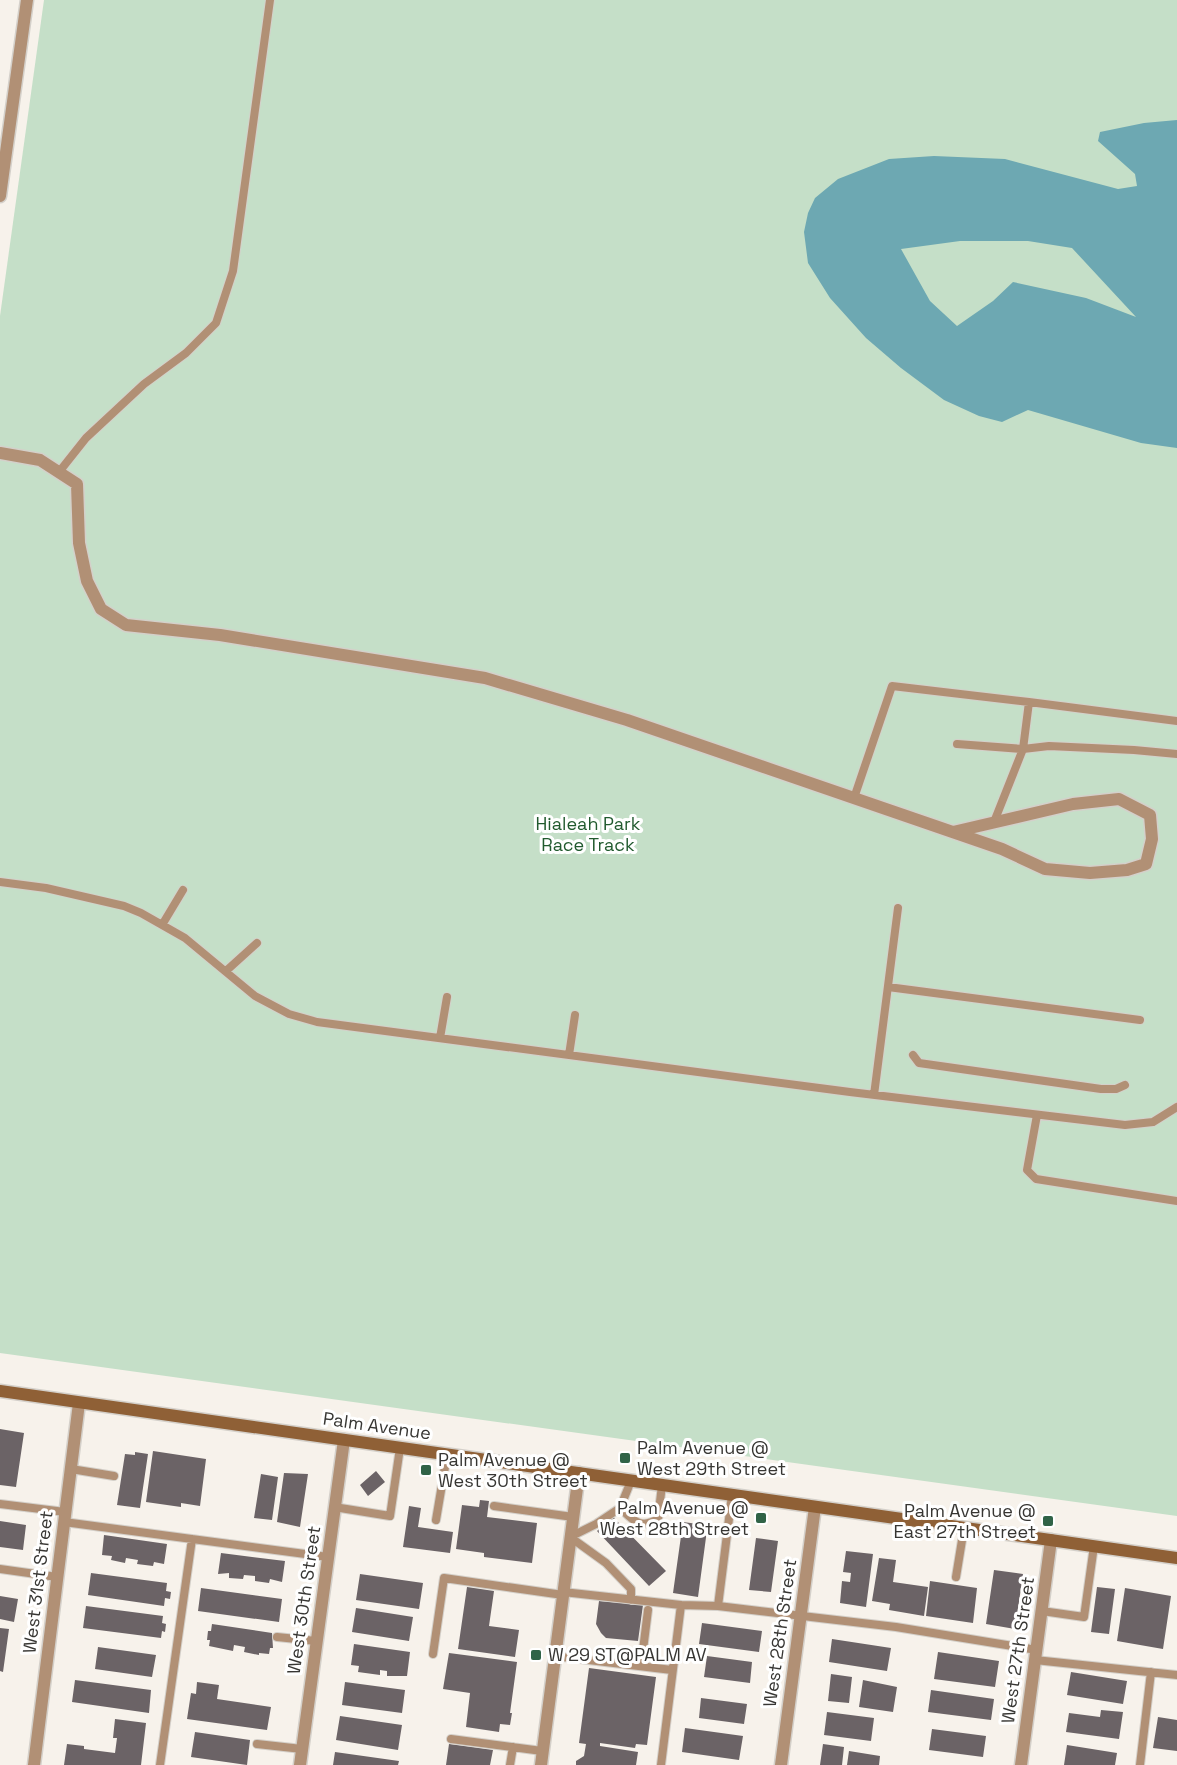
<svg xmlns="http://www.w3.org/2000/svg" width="1177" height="1765" font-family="'Space Grotesk',sans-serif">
  <rect width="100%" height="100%" fill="#f7f2eb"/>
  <path fill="#c5dfc8" d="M 44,0 L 1177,0 L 1177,1516 L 0,1353 L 0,316 Z"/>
  <path fill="#6da8b2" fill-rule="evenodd" d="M 1177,120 L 1177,448 L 1141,443 L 1028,410 L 1002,422 L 979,416 L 944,400 L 901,368 L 866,338 L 830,298 L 808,263 L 804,232 L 808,213 L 815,198 L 838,179 L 889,159 L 934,156 L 1005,159 L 1118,189 L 1137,186 L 1135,174 L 1098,141 L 1100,132 L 1144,123 ZM 960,241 L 1028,241 L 1072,248 L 1136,317 L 1086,298 L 1013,282 L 993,301 L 957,326 L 930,301 L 901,249 Z"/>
  <path fill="#6b6366" d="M 0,1429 L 24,1433 L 16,1487 L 0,1485 Z
    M 153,1451 L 206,1459 L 200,1506 L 181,1503 L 181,1507 L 146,1502 Z
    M 135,1452 L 148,1454 L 140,1508 L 117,1505 L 125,1454 L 135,1455 Z
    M 376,1471 L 385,1482 L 368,1496 L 360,1485 Z
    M 284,1473 L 308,1474 L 300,1527 L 277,1522 Z
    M 261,1474 L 278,1477 L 272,1520 L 254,1518 Z
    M 480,1500 L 489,1501 L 487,1517 L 537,1523 L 532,1563 L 484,1557 L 484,1553 L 456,1549 L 462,1505 L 479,1507 Z
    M 409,1506 L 421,1508 L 418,1527 L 453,1532 L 450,1553 L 403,1547 Z
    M 612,1516 L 666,1571 L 649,1586 L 597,1531 Z
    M 0,1521 L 26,1525 L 23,1550 L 0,1547 Z
    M 683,1522 L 698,1524 L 697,1529 L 707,1530 L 698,1597 L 673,1593 Z
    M 104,1535 L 167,1544 L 164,1564 L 154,1562 L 153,1566 L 137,1564 L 138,1560 L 126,1558 L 125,1563 L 111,1560 L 112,1556 L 102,1555 Z
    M 756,1538 L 778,1541 L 771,1592 L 749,1590 Z
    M 846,1551 L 873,1554 L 866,1607 L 840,1603 L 842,1581 L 850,1582 L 851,1573 L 843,1572 Z
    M 221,1553 L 285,1561 L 282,1582 L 270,1579 L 269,1583 L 255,1581 L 255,1576 L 244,1575 L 243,1579 L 229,1578 L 229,1573 L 218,1574 Z
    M 879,1558 L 896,1560 L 893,1582 L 928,1587 L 924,1616 L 889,1610 L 890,1604 L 872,1601 Z
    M 994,1570 L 1023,1574 L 1015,1629 L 986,1624 Z
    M 91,1573 L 167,1583 L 166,1591 L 171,1592 L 170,1599 L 165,1598 L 164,1606 L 88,1595 Z
    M 360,1574 L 423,1583 L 419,1609 L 356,1600 Z
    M 930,1581 L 977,1588 L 973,1623 L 926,1616 Z
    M 467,1587 L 494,1591 L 489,1626 L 519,1630 L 515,1657 L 458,1649 Z
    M 1097,1587 L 1115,1589 L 1109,1634 L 1091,1632 Z
    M 201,1588 L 282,1599 L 279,1622 L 198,1611 Z
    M 1125,1588 L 1171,1596 L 1163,1649 L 1117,1641 Z
    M 0,1596 L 18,1599 L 14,1622 L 0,1619 Z
    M 599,1601 L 643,1605 L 638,1641 L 606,1638 L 601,1633 L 596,1624 Z
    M 86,1606 L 163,1616 L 162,1623 L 166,1624 L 165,1632 L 162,1631 L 161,1638 L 83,1628 Z
    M 356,1608 L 413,1617 L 409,1641 L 352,1632 Z
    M 702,1623 L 762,1631 L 759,1652 L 699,1644 Z
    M 212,1624 L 272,1633 L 273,1648 L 270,1648 L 269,1654 L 259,1653 L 259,1655 L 244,1652 L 245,1647 L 234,1645 L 233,1651 L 209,1646 L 210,1640 L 207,1640 L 208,1631 L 211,1631 Z
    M 0,1628 L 9,1629 L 3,1672 L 0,1671 Z
    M 832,1639 L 891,1648 L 887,1671 L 829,1662 Z
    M 354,1644 L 410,1652 L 407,1676 L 387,1676 L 387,1671 L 380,1670 L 380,1675 L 358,1672 L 359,1666 L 351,1665 Z
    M 98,1647 L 156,1655 L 152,1677 L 95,1669 Z
    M 938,1652 L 999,1661 L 995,1687 L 934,1679 Z
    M 449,1653 L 517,1662 L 510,1713 L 512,1713 L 510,1725 L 500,1724 L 499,1732 L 466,1727 L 470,1693 L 443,1689 Z
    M 707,1656 L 752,1662 L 750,1683 L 704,1677 Z
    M 589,1668 L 656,1677 L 647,1745 L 636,1744 L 635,1748 L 600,1743 L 600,1746 L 638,1752 L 636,1765 L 576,1765 L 576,1761 L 584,1756 L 586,1744 L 579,1743 Z
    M 1071,1672 L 1127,1681 L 1123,1704 L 1067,1695 Z
    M 831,1674 L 852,1677 L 849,1703 L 828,1701 Z
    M 75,1680 L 151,1690 L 149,1713 L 72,1702 Z
    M 863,1680 L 897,1687 L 893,1712 L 859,1707 Z
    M 197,1682 L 219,1685 L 217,1699 L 271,1707 L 267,1730 L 187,1719 L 191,1693 L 196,1694 Z
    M 345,1682 L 405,1690 L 402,1713 L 342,1705 Z
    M 931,1690 L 994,1699 L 991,1720 L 928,1712 Z
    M 701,1698 L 747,1704 L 744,1724 L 699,1718 Z
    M 1101,1710 L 1123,1712 L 1119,1739 L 1066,1732 L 1069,1713 L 1100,1717 Z
    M 827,1712 L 874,1718 L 871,1741 L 824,1735 Z
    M 340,1716 L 402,1725 L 398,1750 L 336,1740 Z
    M 1158,1717 L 1177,1720 L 1177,1751 L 1153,1748 Z
    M 115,1719 L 146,1723 L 141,1765 L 64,1765 L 67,1744 L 84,1746 L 84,1749 L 115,1753 L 117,1738 L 113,1738 Z
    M 685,1728 L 743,1736 L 739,1760 L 682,1752 Z
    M 932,1729 L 986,1736 L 983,1757 L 929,1750 Z
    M 195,1732 L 250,1740 L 247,1765 L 191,1757 Z
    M 449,1744 L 493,1750 L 490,1765 L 446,1765 Z
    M 823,1744 L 844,1747 L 842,1765 L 820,1765 Z
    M 1067,1745 L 1117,1753 L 1115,1765 L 1064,1765 Z
    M 849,1751 L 880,1756 L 879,1765 L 847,1765 Z
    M 335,1752 L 399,1761 L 398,1765 L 333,1765 Z"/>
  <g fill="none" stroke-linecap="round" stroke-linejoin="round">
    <g stroke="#d4d0ca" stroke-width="10">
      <path id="service" d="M 59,472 L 86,438 L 144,384 L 186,353 L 216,323 L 233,271 L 270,0
        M 1029,702 L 1177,721
        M 957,744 L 1023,749 L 1049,746 L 1134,750 L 1177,754
        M 854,798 L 892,686 L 1029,702 L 1023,749 L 994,822
        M 0,882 L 46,888 L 124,906 L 141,913 L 185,938 L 255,996 L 289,1014 L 317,1022 L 850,1092 L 1125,1125 L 1153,1122 L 1177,1107
        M 162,925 L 183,890
        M 226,971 L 257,943
        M 888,987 L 1140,1020
        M 440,1038 L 447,997
        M 569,1055 L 575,1015
        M 913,1055 L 919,1063 L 1101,1089 L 1116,1089 L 1125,1085
        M 874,1095 L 898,908
        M 1037,1115 L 1027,1170 L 1036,1179 L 1177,1201
        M 71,1469 L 114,1476
        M 631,1481 L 620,1508 L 596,1524 L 570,1537 L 606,1563 L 631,1589 L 631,1600
        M 732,1495 L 718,1606 L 896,1627 L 1037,1650
        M 0,1504 L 65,1512
        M 494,1506 L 573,1517
        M 334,1507 L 390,1516 L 400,1448
        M 620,1508 C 633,1520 640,1530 658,1519 L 662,1485
        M 436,1520 L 447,1455
        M 64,1522 L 328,1557
        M 0,1569 L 57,1577
        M 956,1577 L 964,1528
        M 563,1592 L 681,1605
        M 1042,1611 L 1084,1617 L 1094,1546
        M 277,1637 L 316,1641
        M 433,1654 L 444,1578 L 563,1595
        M 555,1656 L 672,1670
        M 1035,1660 L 1177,1675
        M 641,1666 L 648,1610
        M 451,1739 L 542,1751
        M 257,1744 L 302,1749
        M 160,1765 L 192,1539
        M 510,1765 L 513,1747
        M 661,1765 L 681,1605 L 718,1606
        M 1140,1765 L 1151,1672"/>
    </g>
    <g stroke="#d4d0ca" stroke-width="15">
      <path id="minor" d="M 0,453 L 40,460 L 77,484 L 79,543 L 87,581 L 101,609 L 126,625 L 220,635 L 485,678 L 627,720 L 1002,849 L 1045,869 L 1090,873 L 1127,870 L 1146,864 L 1152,839 L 1150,815 L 1119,799 L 1073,804 L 953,832
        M 34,1765 L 79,1403
        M 300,1765 L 344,1440
        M 781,1765 L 815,1507
        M 1021,1765 L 1051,1540"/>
    </g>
    <g stroke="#d4d0ca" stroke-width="15">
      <path id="tertiary" d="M 0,196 L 27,0
        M 541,1765 L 579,1473"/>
    </g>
    <g stroke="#d4d0ca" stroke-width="15">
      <path id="secondary" d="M 0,1391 L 1177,1558"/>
    </g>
    <use href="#service" stroke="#b19075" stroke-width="8"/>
    <use href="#minor" stroke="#b19075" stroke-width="12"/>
    <use href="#tertiary" stroke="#b19075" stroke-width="12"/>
    <use href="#secondary" stroke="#8f6036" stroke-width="12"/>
  </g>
  <g fill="#306347" stroke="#fff" stroke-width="2">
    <rect x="619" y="1452" width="12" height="12" rx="3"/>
    <rect x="420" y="1464" width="12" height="12" rx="3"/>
    <rect x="755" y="1512" width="12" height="12" rx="3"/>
    <rect x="1042" y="1515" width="12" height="12" rx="3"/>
    <rect x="530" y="1649" width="12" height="12" rx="3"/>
  </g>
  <g text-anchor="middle" stroke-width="6" stroke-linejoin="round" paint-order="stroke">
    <g font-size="18" fill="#215a2e" stroke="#fff">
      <text x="588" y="830">Hialeah Park<tspan x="588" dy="21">Race Track</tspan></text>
    </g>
    <g font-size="18" fill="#373633" stroke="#fff">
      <text transform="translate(377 1426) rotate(8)" y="6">Palm Avenue</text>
      <text transform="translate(38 1582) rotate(-83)" y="6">West 31st Street</text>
      <text transform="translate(304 1600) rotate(-82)" y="6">West 30th Street</text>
      <text transform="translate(780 1633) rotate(-82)" y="6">West 28th Street</text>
      <text transform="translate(1018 1650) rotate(-82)" y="6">West 27th Street</text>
    </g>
    <g font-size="18" fill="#373633" stroke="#fff" text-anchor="start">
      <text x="637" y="1454">Palm Avenue @<tspan x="637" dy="21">West 29th Street</tspan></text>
      <text x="438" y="1466">Palm Avenue @<tspan x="438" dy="21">West 30th Street</tspan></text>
      <text x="749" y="1514" text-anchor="end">Palm Avenue @<tspan x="749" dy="21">West 28th Street</tspan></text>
      <text x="1036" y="1517" text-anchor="end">Palm Avenue @<tspan x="1036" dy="21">East 27th Street</tspan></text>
      <text x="548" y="1661">W 29 ST@PALM AV</text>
    </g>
  </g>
</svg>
